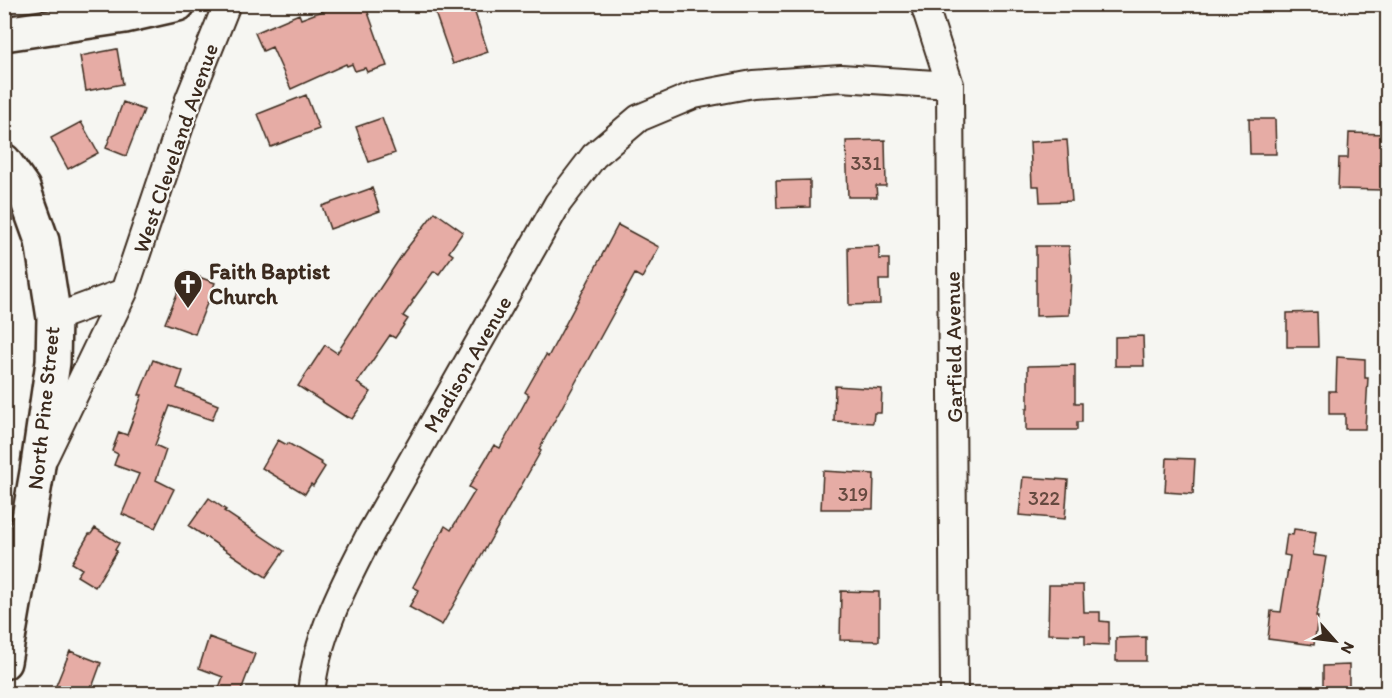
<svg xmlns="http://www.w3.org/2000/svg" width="1392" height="698" font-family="Itim,sans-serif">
  <rect width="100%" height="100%" fill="#f6f6f2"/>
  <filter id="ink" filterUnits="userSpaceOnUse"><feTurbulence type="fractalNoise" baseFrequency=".0167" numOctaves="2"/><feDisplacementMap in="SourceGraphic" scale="12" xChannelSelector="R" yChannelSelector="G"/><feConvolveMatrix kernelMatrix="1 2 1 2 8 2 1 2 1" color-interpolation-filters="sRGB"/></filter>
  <g filter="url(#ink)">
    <path fill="#e6aca5" stroke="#3b2a1e" stroke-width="1.5" d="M 341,4 L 365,4 L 387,66 L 367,72 L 365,68 L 355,71 L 352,64 L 347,66 L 346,64 L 291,89 L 272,47 L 263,51 L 255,33 L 299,14 L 301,19 Z
      M 432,4 L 472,4 L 488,52 L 453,64 Z
      M 117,49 L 123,84 L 86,91 L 80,56 Z
      M 306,95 L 319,129 L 271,147 L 258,114 Z
      M 123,102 L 144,110 L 126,156 L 106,148 Z
      M 382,118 L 395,153 L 369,162 L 356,127 Z
      M 1249,119 L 1275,119 L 1276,154 L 1250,154 Z
      M 81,122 L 98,153 L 68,169 L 51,138 Z
      M 1349,133 L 1387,134 L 1383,190 L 1338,189 L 1339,158 L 1348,158 Z
      M 885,140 L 886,186 L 876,186 L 877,197 L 848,197 L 846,141 Z
      M 1067,140 L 1072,201 L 1040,202 L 1039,186 L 1032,186 L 1030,142 Z
      M 810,180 L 810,207 L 777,208 L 776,181 Z
      M 372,188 L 380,211 L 330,229 L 322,206 Z
      M 435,212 L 463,232 L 449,252 L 453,255 L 439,274 L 434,271 L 412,301 L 413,302 L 403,316 L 408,319 L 395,338 L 390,335 L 357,383 L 371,392 L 352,419 L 346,416 L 346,417 L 298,386 L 325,345 L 337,353 L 404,252 Z
      M 618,225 L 659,247 L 642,278 L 635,274 L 539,449 L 541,451 L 442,625 L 409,607 L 419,590 L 413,587 L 445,526 L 451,530 L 475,491 L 469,487 L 494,445 L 500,448 L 509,432 L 529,395 L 525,392 L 546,355 L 548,357 Z
      M 879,246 L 879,259 L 889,259 L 889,280 L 879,280 L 880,304 L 849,305 L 848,247 Z
      M 1036,246 L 1069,246 L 1071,277 L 1069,315 L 1036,316 Z
      M 186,272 L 215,283 L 195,334 L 165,323 Z
      M 1317,312 L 1318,347 L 1287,347 L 1287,313 Z
      M 1143,336 L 1144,366 L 1115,366 L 1115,337 Z
      M 1337,357 L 1365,359 L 1365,378 L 1368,378 L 1365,429 L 1345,429 L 1345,414 L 1329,414 L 1329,391 L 1336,391 Z
      M 153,360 L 183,371 L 177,388 L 218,405 L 212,420 L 170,406 L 155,445 L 166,450 L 156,480 L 174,489 L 155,528 L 122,514 L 139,474 L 114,465 L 118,454 L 112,451 L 119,432 L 127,435 L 142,395 L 139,395 Z
      M 1075,365 L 1075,403 L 1082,403 L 1082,422 L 1077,422 L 1077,430 L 1026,430 L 1026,409 L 1028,409 L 1028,366 Z
      M 835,386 L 882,389 L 881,413 L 874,413 L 873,423 L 834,421 Z
      M 278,440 L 287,445 L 288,443 L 322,463 L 321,464 L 325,467 L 313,486 L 311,484 L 305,494 L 262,468 Z
      M 1167,458 L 1195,459 L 1193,494 L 1165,492 Z
      M 823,471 L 874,474 L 873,509 L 821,509 Z
      M 1023,477 L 1068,480 L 1065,519 L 1019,515 Z
      M 209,498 L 226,510 L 224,511 L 284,551 L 266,577 L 189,526 Z
      M 95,528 L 119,543 L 115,550 L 117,551 L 95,587 L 77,576 L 82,569 L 72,563 L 89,534 L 91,534 Z
      M 1294,529 L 1316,532 L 1313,555 L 1326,557 L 1316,617 L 1318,617 L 1314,645 L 1268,639 L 1271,611 L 1281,612 L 1290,556 L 1284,555 L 1287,534 L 1293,535 Z
      M 1049,585 L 1083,585 L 1084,612 L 1100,612 L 1100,621 L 1109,622 L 1109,645 L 1085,644 L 1085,635 L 1048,634 Z
      M 841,591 L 879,592 L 879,641 L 840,640 Z
      M 209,637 L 255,654 L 240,693 L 217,693 L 223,677 L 199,668 Z
      M 1146,637 L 1146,661 L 1116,661 L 1116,638 Z
      M 70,651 L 101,663 L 90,693 L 58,693 L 60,690 L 55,688 Z
      M 1349,665 L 1349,688 L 1323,688 L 1323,666 Z"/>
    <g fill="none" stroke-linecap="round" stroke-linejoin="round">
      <g stroke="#3b2a1e" stroke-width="30">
        <path id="minor" d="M 924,4 L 950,85 L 954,694
          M 54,318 L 124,292
          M 45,456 L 124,292 L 189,99 L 227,4
          M 311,694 C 316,639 342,588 367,540 L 558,203 L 594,156 L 639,118 L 694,95 L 753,84 L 841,78 L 950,85"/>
      </g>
      <g stroke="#3b2a1e" stroke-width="38">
        <path id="secondary" d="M 4,34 L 125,16 L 178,4
          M 4,161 L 23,188 L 42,241 L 54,318 L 53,362 L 37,472 L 4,662"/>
      </g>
      <use href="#minor" stroke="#f6f6f2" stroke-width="26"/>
      <use href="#secondary" stroke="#f6f6f2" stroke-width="33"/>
    </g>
  </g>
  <defs>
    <g id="church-pin" transform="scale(1.5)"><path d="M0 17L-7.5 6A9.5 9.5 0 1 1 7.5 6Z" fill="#3b2a1e" stroke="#f6f6f2"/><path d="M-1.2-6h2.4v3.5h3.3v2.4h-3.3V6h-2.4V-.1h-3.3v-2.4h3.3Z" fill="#fff"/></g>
  </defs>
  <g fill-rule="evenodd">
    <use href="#church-pin" x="188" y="284"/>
  </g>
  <g text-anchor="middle" stroke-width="4.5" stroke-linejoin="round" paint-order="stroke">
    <g font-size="20" fill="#664a40">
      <text x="866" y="170">331</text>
      <text x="853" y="501">319</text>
      <text x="1044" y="505">322</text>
    </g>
    <g font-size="22" fill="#3b2a1e" stroke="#f6f6f2">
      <text transform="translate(175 148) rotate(-71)" y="8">West Cleveland Avenue</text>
      <text transform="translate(953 347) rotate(-91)" y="8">Garfield Avenue</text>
      <text transform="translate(467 364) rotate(-60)" y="8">Madison Avenue</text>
      <text transform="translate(43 408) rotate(-84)" y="8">North Pine Street</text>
    </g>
    <g font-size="22" font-weight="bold" fill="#3b2a1e" stroke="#f6f6f2" text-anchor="start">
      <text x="209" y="279">Faith Baptist<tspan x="209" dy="25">Church</tspan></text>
    </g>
  </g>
  <rect width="1392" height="698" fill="none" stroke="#f6f6f2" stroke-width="24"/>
  <rect x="12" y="12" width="1368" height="674" fill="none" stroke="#3b2a1e" stroke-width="2" filter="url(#ink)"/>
  <g transform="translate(1335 641) rotate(118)" stroke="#f6f6f2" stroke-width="4.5" paint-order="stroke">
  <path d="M0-4.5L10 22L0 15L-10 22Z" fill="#3b2a1e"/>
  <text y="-9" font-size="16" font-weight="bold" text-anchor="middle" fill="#3b2a1e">N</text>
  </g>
</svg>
